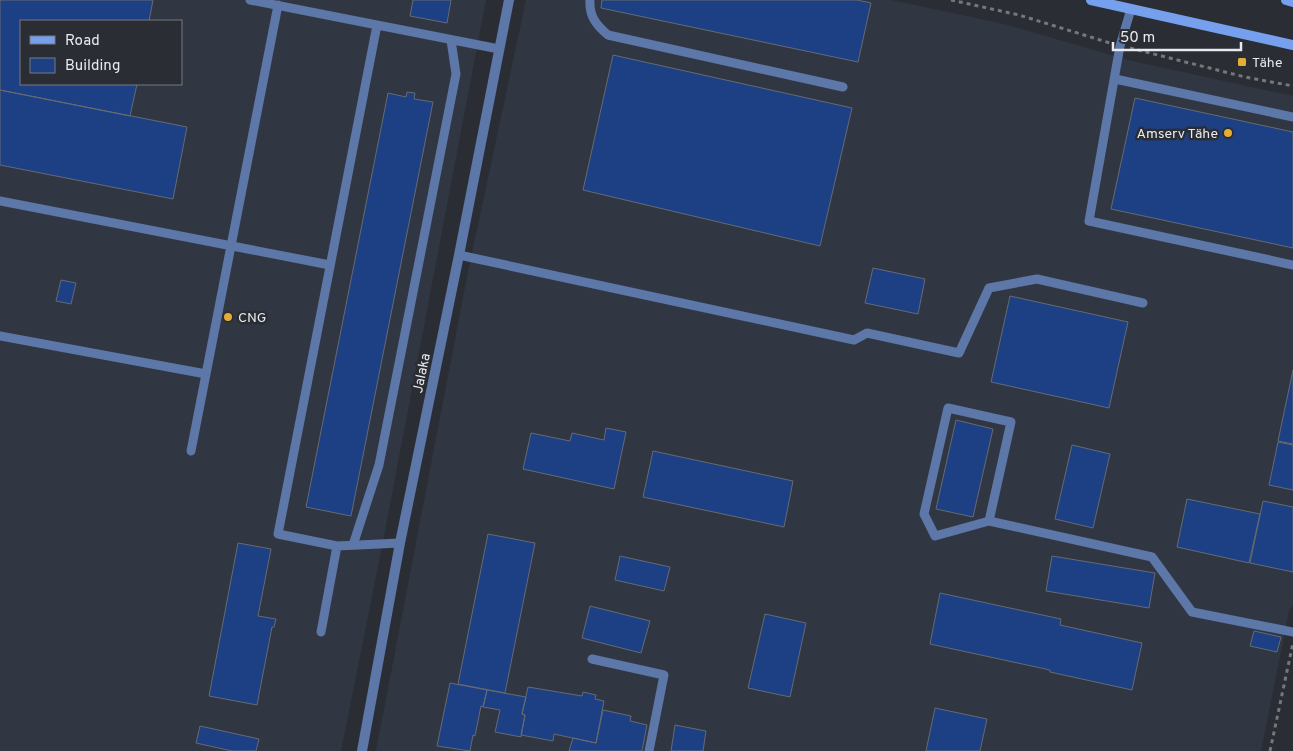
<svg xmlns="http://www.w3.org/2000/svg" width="1293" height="751" font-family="Overpass,sans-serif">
  <rect width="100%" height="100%" fill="#2a2e34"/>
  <path fill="#303743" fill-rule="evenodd" d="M 0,0 L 486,0 L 384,536 L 341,751 L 0,751 ZM 21,21 L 181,21 L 181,84 L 21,84 Z
    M 526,0 L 891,0 L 1004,24 L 1132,61 L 1293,96 L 1293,605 L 1289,611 L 1261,751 L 376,751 L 468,272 Z"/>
  <path fill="#1d4084" stroke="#666a72" d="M 0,0 L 153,0 L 149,21 L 21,21 L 21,84 L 137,84 L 130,116 L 0,90 Z
    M 413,0 L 451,0 L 447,23 L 410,16 Z
    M 602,0 L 857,0 L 871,3 L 858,62 L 601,8 Z
    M 613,55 L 852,108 L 820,246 L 583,190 Z
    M 0,90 L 187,127 L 173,199 L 0,165 Z
    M 407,92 L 415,93 L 414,99 L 433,102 L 351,516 L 306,507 L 388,93 L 406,97 Z
    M 1135,98 L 1293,132 L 1293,248 L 1111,209 Z
    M 873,268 L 925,279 L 918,314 L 865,303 Z
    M 61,280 L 76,283 L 71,304 L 56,301 Z
    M 1010,296 L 1128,322 L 1109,408 L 991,382 Z
    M 1293,370 L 1293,444 L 1278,441 Z
    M 956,420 L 993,429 L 973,517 L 936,509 Z
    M 606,428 L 626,432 L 614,489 L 523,469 L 531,433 L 570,441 L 572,433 L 604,440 Z
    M 1278,442 L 1293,445 L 1293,490 L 1269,485 Z
    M 1072,445 L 1110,454 L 1093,528 L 1055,519 Z
    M 653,451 L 793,481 L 784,527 L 643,497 Z
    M 1187,499 L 1260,514 L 1249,563 L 1177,547 Z
    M 1263,501 L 1293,507 L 1293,572 L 1250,563 Z
    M 488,534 L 535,543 L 505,693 L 458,684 Z
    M 238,543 L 271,549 L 258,616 L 276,619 L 274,627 L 272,627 L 257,705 L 209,696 Z
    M 620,556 L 670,567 L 664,591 L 615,580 Z
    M 1052,556 L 1155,573 L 1149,608 L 1046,591 Z
    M 940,593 L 1061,619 L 1060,625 L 1142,643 L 1132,690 L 1050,672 L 1050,670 L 930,644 Z
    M 590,606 L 650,621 L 641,653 L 582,638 Z
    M 765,614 L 806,623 L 790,697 L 748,688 Z
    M 1254,631 L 1281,637 L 1277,652 L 1250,646 Z
    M 450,683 L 487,690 L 483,707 L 481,706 L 475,736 L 473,735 L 470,751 L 437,746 Z
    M 528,687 L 582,696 L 583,692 L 596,695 L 595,699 L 604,701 L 596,743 L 554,734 L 553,741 L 521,735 L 525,715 L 522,714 Z
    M 487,690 L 526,697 L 522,714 L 525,715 L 521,737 L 495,732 L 500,710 L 483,707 Z
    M 935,708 L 987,719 L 980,751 L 926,751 Z
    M 603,710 L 631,716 L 630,721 L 647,725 L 642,751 L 569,751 L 573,738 L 596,743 Z
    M 675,725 L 706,731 L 703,751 L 671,751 Z
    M 200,726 L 259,739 L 256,751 L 232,751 L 196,743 Z"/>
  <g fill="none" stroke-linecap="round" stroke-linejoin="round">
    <path stroke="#74777d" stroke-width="3" stroke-dasharray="4 4" stroke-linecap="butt" d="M 951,0 L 1019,15 L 1110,43
      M 1130,48 L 1245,77 L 1293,86
      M 1270,751 L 1293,643"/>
    <path stroke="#5d77a8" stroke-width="9" d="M 250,0 L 499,49
      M 590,0 C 589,16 596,25 608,35 L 843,87
      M 1131,9 L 1120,46 L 1089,221 L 1293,265
      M 377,25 L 278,534 L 337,546 L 400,543
      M 1115,79 L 1293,117
      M 0,201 L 330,265
      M 459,255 L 854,340 L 867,333 L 959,353 L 989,288 L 1037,279 L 1143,303
      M 0,336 L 206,374
      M 191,451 L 278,5
      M 989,521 L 1011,422 L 948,408 L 924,514 L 935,536 L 989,521 L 1152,557 L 1192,612 L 1293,632
      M 353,545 L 379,465 L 456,74 L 451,40
      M 321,632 L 337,546
      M 592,659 L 664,675 L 649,751"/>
    <path stroke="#5d77a8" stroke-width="10" d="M 362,751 L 400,543 L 459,255 L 509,0"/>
    <path stroke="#76a0ee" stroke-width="10" d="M 1091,0 L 1293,45
      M 1286,0 L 1293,2"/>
  </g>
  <g fill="#e5ad35" stroke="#2a2e34" stroke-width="2">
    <rect x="1237" y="57" width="10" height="10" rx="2.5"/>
    <circle cx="1228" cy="133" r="5"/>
    <circle cx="228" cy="317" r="5"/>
  </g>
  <g text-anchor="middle" stroke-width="5" stroke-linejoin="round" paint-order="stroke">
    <g font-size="14" fill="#e8eaef" stroke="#2a2e34" text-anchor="start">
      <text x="1252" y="67">Tähe</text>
      <text x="1218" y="138" text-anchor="end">Amserv Tähe</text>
      <text x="238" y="322">CNG</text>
    </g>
    <g font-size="14" fill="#e8eaef" stroke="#2a2e34">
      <text transform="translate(421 373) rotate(-78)" y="5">Jalaka</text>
    </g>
  </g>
  <rect x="20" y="20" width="162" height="65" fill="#2a2e34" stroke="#76797f"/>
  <rect x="30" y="36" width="25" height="8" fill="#76a0ee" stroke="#76797f"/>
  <text x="65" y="45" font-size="15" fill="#e8eaef">Road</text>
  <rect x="30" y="58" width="25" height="15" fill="#1d4084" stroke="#76797f"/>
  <text x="65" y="70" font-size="15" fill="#e8eaef">Building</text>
  <path d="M1113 42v8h128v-8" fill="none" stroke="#e8eaef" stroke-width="2.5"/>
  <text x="1120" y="42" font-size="15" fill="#e8eaef" stroke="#2a2e34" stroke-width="4" paint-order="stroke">50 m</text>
</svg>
